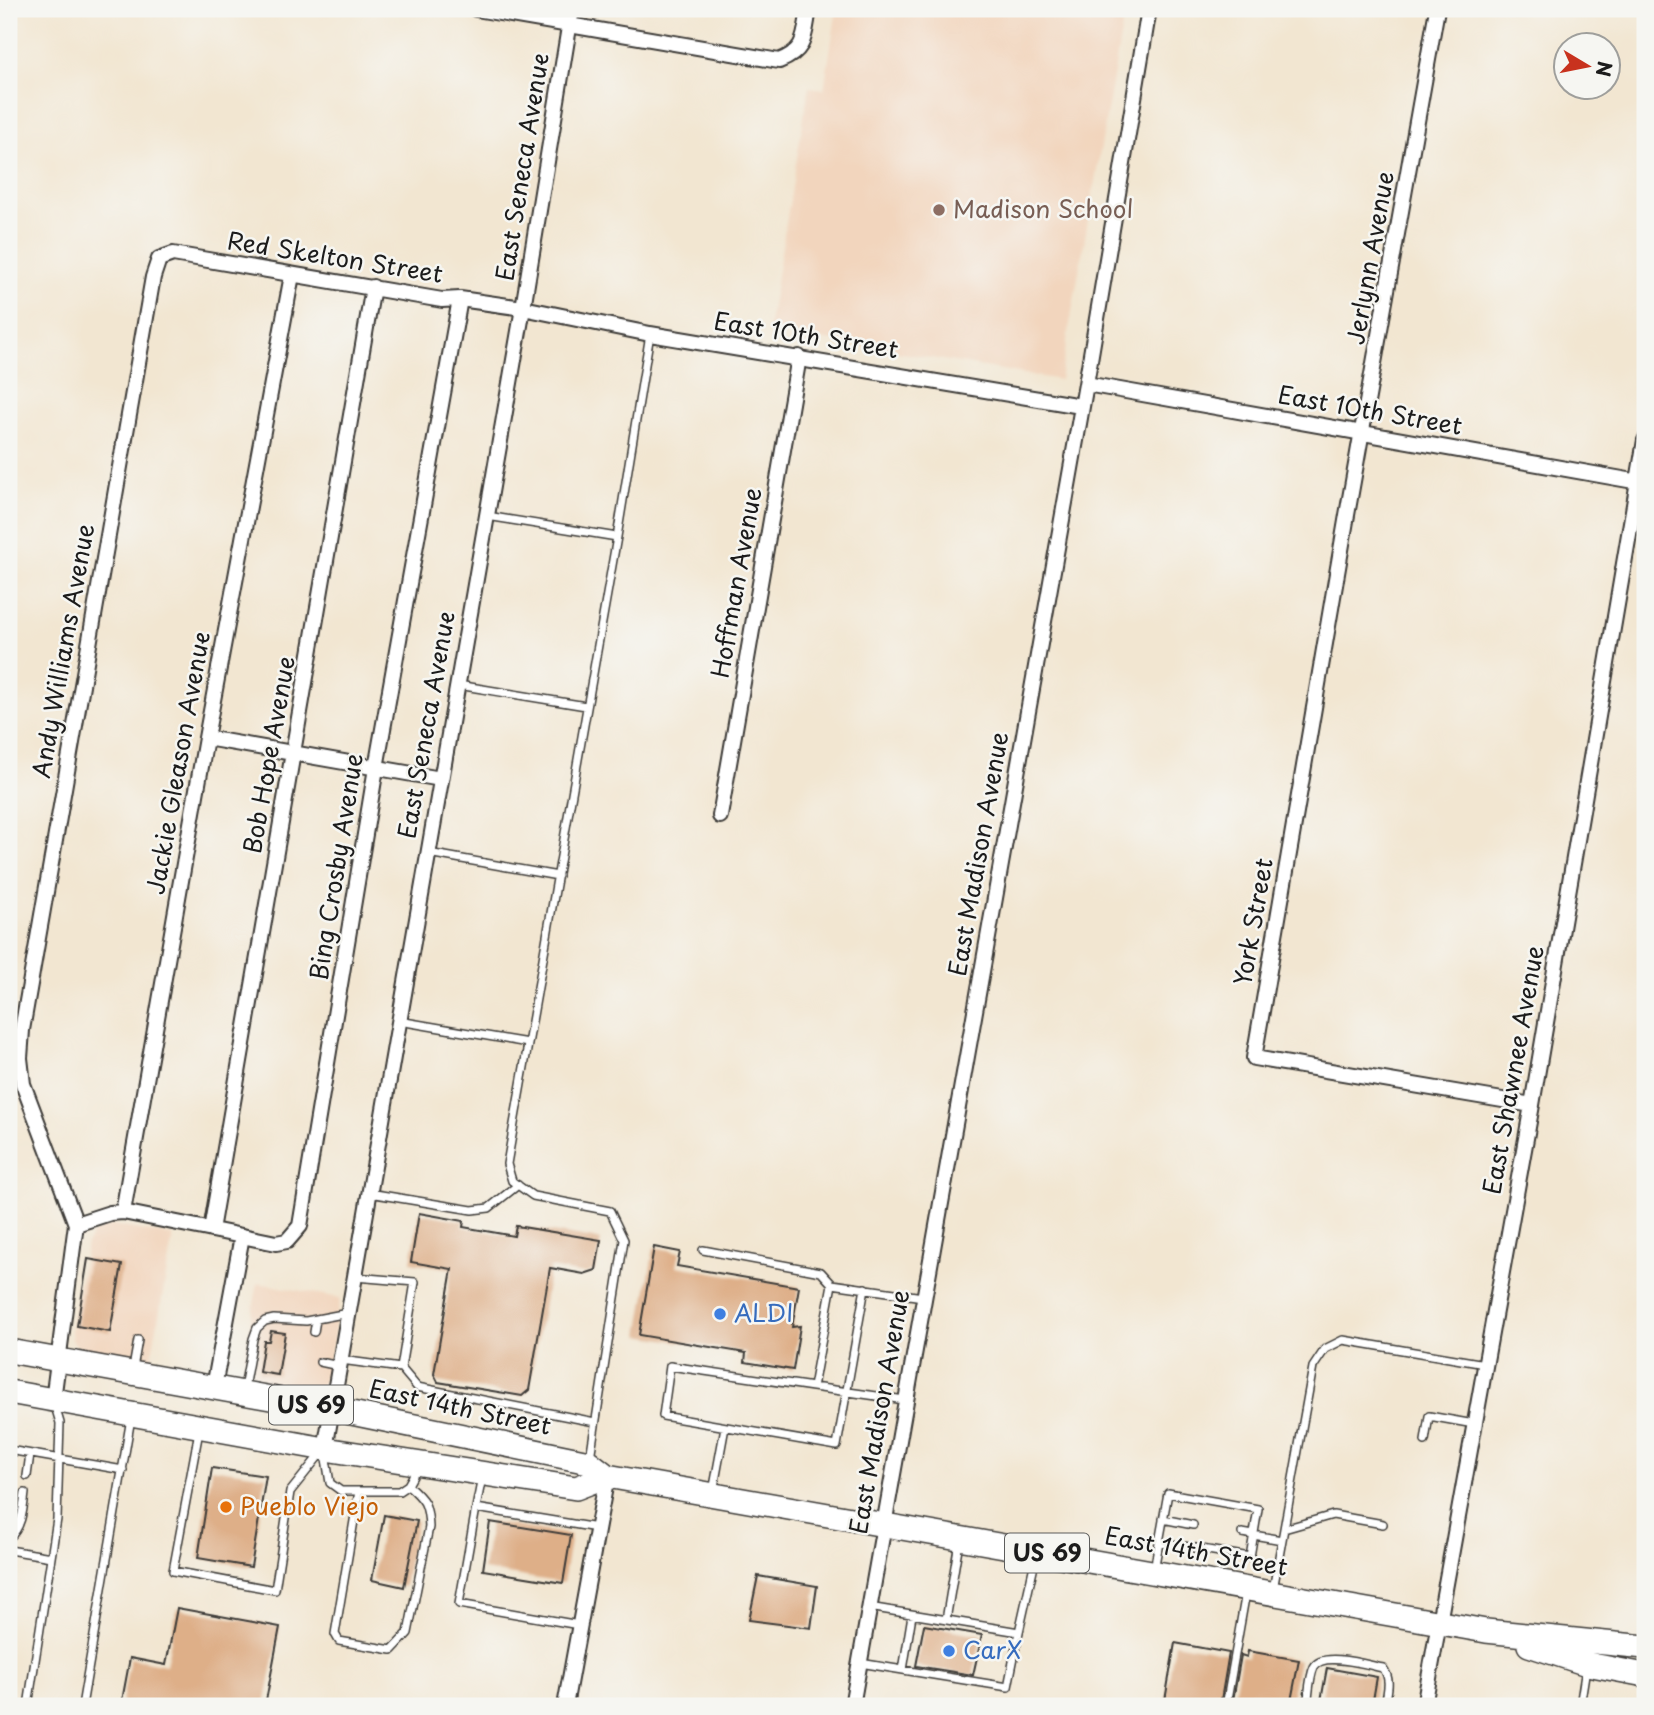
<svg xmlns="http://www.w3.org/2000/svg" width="1654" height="1715" font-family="'Playpen Sans',sans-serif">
  <rect width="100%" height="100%" fill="#f6f6f2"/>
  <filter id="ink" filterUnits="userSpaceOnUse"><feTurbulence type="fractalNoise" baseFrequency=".0143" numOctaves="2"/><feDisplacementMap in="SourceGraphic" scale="14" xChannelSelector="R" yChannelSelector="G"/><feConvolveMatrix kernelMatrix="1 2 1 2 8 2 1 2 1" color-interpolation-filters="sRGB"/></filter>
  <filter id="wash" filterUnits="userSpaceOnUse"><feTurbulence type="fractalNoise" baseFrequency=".00686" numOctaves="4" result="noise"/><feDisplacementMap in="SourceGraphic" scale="28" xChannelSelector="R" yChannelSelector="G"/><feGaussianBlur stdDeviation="1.57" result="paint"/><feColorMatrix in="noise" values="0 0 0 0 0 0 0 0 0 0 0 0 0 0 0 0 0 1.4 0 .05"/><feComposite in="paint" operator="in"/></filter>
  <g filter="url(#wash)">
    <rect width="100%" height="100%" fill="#f2e6d1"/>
    <path fill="#f2d5bd" d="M 837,9 L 1125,9 L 1060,380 L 768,330 L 809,87 L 824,89 Z
      M 112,1225 L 173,1236 L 150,1365 L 83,1353 L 72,1340 L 71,1329 L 87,1243 L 94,1232 Z
      M 258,1283 L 340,1298 L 327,1377 L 318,1390 L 302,1392 L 239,1381 Z"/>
    <g id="blocks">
      <path fill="#deaf88" d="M 419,1213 L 464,1221 L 463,1227 L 514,1236 L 516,1226 L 601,1240 L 596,1270 L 584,1274 L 550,1268 L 529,1390 L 522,1396 L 438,1382 L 434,1374 L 452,1269 L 411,1262 Z
        M 654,1247 L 680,1252 L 677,1266 L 799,1287 L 792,1327 L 800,1326 L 793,1370 L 745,1362 L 746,1353 L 639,1335 Z
        M 88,1259 L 122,1265 L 110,1332 L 77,1326 Z
        M 271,1331 L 285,1333 L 278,1375 L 259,1372 L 264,1341 L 269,1341 Z
        M 212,1468 L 266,1476 L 251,1567 L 198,1558 Z
        M 384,1515 L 417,1521 L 404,1587 L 372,1580 Z
        M 490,1522 L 571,1535 L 563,1583 L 483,1570 Z
        M 758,1576 L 817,1586 L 811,1628 L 749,1620 Z
        M 177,1608 L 280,1627 L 265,1706 L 121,1706 L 130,1658 L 166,1665 Z
        M 924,1625 L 982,1635 L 973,1675 L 916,1666 Z
        M 1175,1643 L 1229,1653 L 1220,1706 L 1164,1706 Z
        M 1248,1651 L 1299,1660 L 1290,1706 L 1232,1706 L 1241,1655 L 1247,1657 Z
        M 1327,1668 L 1377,1677 L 1372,1706 L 1320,1706 Z"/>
    </g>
  </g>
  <g filter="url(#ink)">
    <use href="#blocks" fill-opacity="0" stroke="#3c3a37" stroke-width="2"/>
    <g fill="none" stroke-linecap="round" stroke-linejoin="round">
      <g stroke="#3c3a37" stroke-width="10">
        <path id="service" d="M 487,516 L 617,537
          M 458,685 L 586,706
          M 428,853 L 558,876
          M 399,1021 L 528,1043
          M 369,1193 L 472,1210 L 489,1208 L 518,1185
          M 703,1250 L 821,1272 L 832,1284
          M 355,1277 L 415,1282 L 401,1368
          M 314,1332 L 316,1320
          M 341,1360 L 401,1368 L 417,1387 L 595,1422
          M 320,1362 L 339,1366
          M 133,1368 L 138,1340
          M 813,1387 L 670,1366 L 663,1416 L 837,1446 L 865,1288
          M 244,1388 L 253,1339 L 257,1328 L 265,1321 L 274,1319 L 306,1321 L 348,1313
          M 905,1400 L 813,1387 L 832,1284 L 923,1297
          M 199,1431 L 173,1571 L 275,1590 L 290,1492 L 322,1452
          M 1425,1441 L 1429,1416 L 1474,1424
          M 9,1450 L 123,1470
          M 325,1453 L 330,1483 L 341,1491 L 399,1491 L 408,1485 L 413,1476 L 414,1467
          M 590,1458 L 624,1240 L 610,1211 L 533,1196 L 512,1181 L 507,1164 L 617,537 L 650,334
          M 27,1476 L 30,1454
          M 482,1477 L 476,1508 L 597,1528
          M 359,1491 L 335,1634 L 339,1641 L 392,1650 L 408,1633 L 429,1527 C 428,1504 425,1500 408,1485
          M 713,1492 L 725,1427
          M 476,1508 L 459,1604 L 579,1625
          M 1163,1519 L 1193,1525
          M 1284,1529 L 1333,1515 L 1383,1524
          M 1242,1533 L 1282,1540
          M 9,1538 C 22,1527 23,1510 25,1493
          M 9,1550 L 51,1557
          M 1154,1570 L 1168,1493 L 1258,1509 L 1250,1557 L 1159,1542
          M 1273,1590 L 1313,1367 L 1325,1349 L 1343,1340 L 1485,1364
          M 869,1607 L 1019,1632 L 1036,1556
          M 946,1620 L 959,1542
          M 860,1663 L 1008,1687 L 1019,1632
          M 903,1670 L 912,1615
          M 28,1706 L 57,1519 L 60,1423 L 55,1406
          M 82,1706 L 131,1418
          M 1226,1706 L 1246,1592
          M 1307,1706 C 1309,1695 1309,1678 1314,1667 C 1322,1651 1368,1665 1383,1668 C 1392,1680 1387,1692 1385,1706
          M 1580,1706 L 1586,1668"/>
      </g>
      <g stroke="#3c3a37" stroke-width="18">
        <path id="minor" d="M 476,9 L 779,61 C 807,50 804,35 809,9
          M 1437,9 L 1347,515 L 1254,1058 L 1532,1105
          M 1086,384 L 1645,483
          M 206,738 L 441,779
          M 720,816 L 799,357
          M 123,1212 L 242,1236
          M 76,1224 L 110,1213 L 123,1212 L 206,738 L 292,275
          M 211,1230 L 373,287
          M 214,1387 L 242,1236 L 276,1243 L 287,1241 L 300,1226 L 376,768 L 460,299
          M 53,1400 L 76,1224 L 23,1084 L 20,1058 L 22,1030 L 153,277 L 159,259 L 173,254 L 442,300 L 460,299 L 523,308 L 650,334 L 1081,406
          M 325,1449 L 523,308 L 572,9
          M 565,1706 L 607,1476
          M 852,1706 L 1086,384 L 1149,9
          M 1424,1706 L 1532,1105 L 1645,440"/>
      </g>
      <g stroke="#3c3a37" stroke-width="26">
        <path id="primary" d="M 9,1351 L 332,1409 L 589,1462 L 607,1476 L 1486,1631 L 1645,1647
          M 9,1392 L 325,1449 L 576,1488 L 607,1476
          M 1529,1645 L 1587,1664 L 1645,1675"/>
      </g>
      <use href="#service" stroke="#fff" stroke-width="7"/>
      <use href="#minor" stroke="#fff" stroke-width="14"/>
      <use href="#primary" stroke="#fff" stroke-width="23"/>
    </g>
  </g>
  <circle fill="#8d6e63" stroke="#f6f6f2" stroke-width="2.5" cx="939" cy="210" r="7"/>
  <g fill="#3f7fe0" stroke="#f6f6f2" stroke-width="2.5">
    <circle cx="720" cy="1314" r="7"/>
    <circle cx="949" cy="1651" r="7"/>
  </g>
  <circle fill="#e8710a" stroke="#f6f6f2" stroke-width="2.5" cx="226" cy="1507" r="7"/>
  <g text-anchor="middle" stroke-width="5" stroke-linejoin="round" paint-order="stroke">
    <g fill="#f6f6f2" stroke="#5d5d5c" stroke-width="2">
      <rect x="269" y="1385.5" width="84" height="39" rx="5"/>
      <rect x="1005" y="1533.5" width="84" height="39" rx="5"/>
    </g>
    <g font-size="23" font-weight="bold" fill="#1c1c1c">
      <text x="311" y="1413">US 69</text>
      <text x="1047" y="1561">US 69</text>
    </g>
    <g font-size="24" fill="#1c1c1c" stroke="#f6f6f2">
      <text transform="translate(523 167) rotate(-81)" y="8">East Seneca Avenue</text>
      <text transform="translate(335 258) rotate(9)" y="8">Red Skelton Street</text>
      <text transform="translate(1371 258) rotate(-80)" y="8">Jerlynn Avenue</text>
      <text transform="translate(806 336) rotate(9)" y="8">East 10th Street</text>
      <text transform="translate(1370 411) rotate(10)" y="8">East 10th Street</text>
      <text transform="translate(737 583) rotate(-80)" y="8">Hoffman Avenue</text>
      <text transform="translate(64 651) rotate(-80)" y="8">Andy Williams Avenue</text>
      <text transform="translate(427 725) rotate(-80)" y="8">East Seneca Avenue</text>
      <text transform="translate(270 755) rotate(-80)" y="8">Bob Hope Avenue</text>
      <text transform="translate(179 763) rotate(-80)" y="8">Jackie Gleason Avenue</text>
      <text transform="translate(979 854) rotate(-80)" y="8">East Madison Avenue</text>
      <text transform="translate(337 867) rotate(-81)" y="8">Bing Crosby Avenue</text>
      <text transform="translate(1254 922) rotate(-80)" y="8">York Street</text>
      <text transform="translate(1514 1070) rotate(-80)" y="8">East Shawnee Avenue</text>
      <text transform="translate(460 1408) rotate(12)" y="8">East 14th Street</text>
      <text transform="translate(880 1412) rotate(-80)" y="8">East Madison Avenue</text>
      <text transform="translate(1196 1552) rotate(10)" y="8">East 14th Street</text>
    </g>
    <g font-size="24" fill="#785e54" stroke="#f6f6f2" text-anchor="start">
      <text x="953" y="218">Madison School</text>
    </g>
    <g font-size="24" fill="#366cbe" stroke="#f6f6f2" text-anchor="start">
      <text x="734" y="1322">ALDI</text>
      <text x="963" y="1659">CarX</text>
    </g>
    <g font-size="24" fill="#c56008" stroke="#f6f6f2" text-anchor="start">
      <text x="240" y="1515">Pueblo Viejo</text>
    </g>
  </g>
  <rect width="1654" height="1715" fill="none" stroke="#f6f6f2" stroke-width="35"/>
  <g transform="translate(1587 66) rotate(100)"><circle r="33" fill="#f6f6f2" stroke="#9f9f9c" stroke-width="2"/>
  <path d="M0-5L12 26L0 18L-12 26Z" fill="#c8321e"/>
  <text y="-10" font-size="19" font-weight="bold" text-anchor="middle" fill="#1c1c1c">N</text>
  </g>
</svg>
